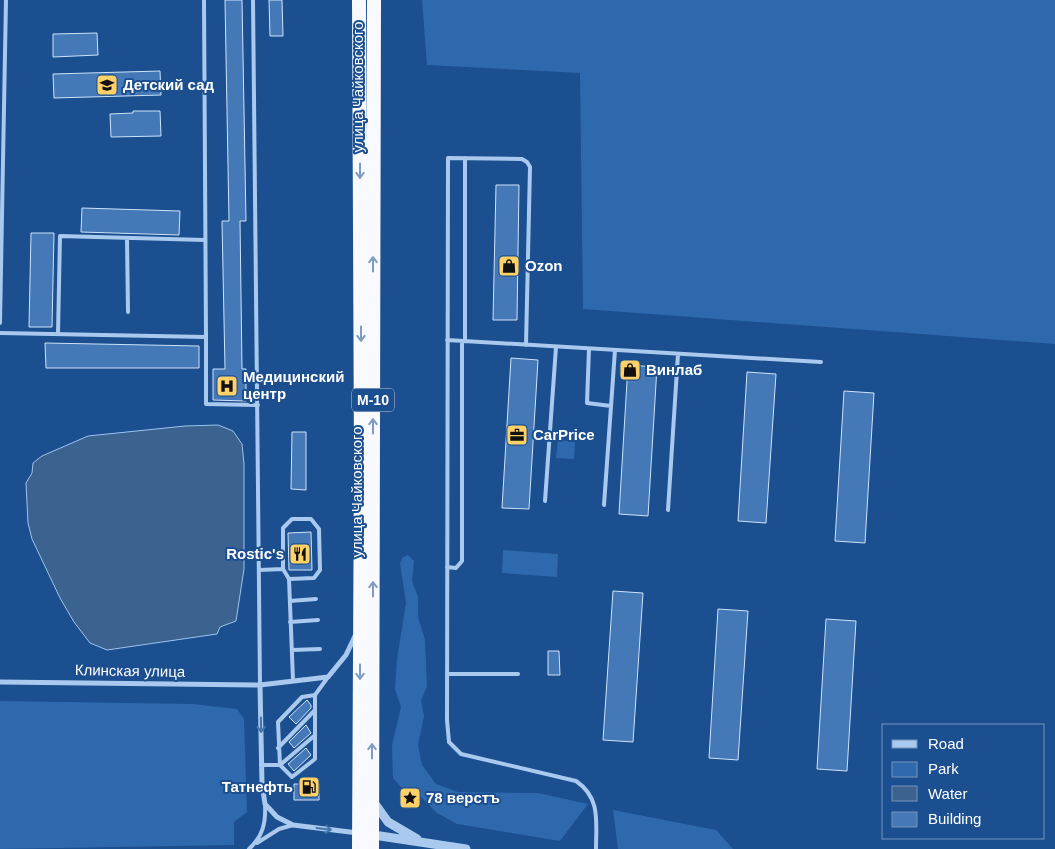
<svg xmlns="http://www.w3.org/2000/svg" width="1055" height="849" font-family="Helvetica,sans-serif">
  <rect width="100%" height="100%" fill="#1b4f8f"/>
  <path fill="#2e69ad" d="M 422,0 L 1055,0 L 1055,344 L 583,309 L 580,73 L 427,65 Z
    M 558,440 L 575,442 L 574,459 L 556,458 Z
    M 503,550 L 558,554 L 557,577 L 502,573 Z
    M 408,555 L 414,561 L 412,581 L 418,597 L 418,617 L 425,640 L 427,686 L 421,701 L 424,716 L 418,745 L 422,765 L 436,784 L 458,792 L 538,793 L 588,804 L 560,841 L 457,824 L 437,813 L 421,797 L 406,793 L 393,778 L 392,745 L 401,707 L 395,689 L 397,659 L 406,603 L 400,563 L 403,557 Z
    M 0,701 L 192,704 L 237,709 L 244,719 L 247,812 L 234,822 L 234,845 L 0,849 Z
    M 613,810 L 716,830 L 733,849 L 618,849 Z"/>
  <path fill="#3c6290" stroke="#9cc4f0" d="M 218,425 L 233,431 L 242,444 L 244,464 L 244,569 L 236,621 L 220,627 L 217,634 L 107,650 L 90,643 L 74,622 L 60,598 L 32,539 L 28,523 L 26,483 L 32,473 L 33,463 L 42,456 L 88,436 L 185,426 Z"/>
  <path fill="#4478b7" stroke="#cfe3fa" d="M 225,0 L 242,0 L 246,221 L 240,221 L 242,369 L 246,369 L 246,401 L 213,400 L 213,369 L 225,369 L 222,221 L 229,221 Z
    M 269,0 L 282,0 L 283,36 L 270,36 Z
    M 97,33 L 98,55 L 53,57 L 53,34 Z
    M 160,71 L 161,95 L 54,98 L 53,74 Z
    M 133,111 L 160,111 L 161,136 L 111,137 L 110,114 L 133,113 Z
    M 496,185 L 519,185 L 517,320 L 493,320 Z
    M 82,208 L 180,211 L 179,235 L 81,232 Z
    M 31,233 L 54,233 L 52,327 L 29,327 Z
    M 45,343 L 199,346 L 199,368 L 46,368 Z
    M 511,358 L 538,360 L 529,509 L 502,508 Z
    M 628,365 L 657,367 L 648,516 L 619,514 Z
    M 747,372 L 776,374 L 766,523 L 738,521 Z
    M 844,391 L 874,393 L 865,543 L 835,541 Z
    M 292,432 L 306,432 L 306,490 L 291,489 Z
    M 311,532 L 312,570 L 289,570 L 288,533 Z
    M 613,591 L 643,593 L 633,742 L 603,740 Z
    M 718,609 L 748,611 L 738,760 L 709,758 Z
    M 826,619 L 856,621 L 847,771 L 817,769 Z
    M 548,651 L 559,651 L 560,675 L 548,675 Z
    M 307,700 L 311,705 L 311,708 L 296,724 L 289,717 Z
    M 306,725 L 311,733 L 294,748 L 289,742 Z
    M 306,748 L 311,755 L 294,771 L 288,764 Z
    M 294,784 L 319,784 L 319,800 L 294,800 Z"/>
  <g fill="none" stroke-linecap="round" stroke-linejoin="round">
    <path stroke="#a9c9ee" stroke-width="4" d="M 253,0 L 260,685
      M 127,238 L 128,312
      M 0,323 L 6,0
      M 0,333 L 206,337 L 204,0
      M 58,334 L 60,236 L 205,240
      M 206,337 L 206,404 L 258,405
      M 447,340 L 821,362
      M 465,341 L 465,158
      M 526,345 L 530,167 L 527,162 L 522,159 L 448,158 L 447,720 L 449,742 L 461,754 L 576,781 C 601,798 596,822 596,849
      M 589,349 L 587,403 L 611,406
      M 545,501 L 556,347
      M 604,505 L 615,350
      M 668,510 L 678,354
      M 292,519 L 311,519 L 319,529 L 320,570 L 314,578 L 289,579 L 283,569 L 283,528 Z
      M 447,567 L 456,568 L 462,561 L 462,341
      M 259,570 L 283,569
      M 289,579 L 293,680
      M 290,601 L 316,599
      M 290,622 L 318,620
      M 292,650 L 320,649
      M 447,674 L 518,674
      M 315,695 L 315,759 L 292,777 L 280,765 L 278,722 L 302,697 L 315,695 L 328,677
      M 278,748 L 315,710
      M 261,765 L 280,765 L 314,736
      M 257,843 L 279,829 L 293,825
      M 249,849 C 263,836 266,823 265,804"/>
    <path stroke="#a9c9ee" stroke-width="5" d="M 0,682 L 260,685 L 328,677 L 346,655 L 356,634
      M 260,685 L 262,784 L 265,804 L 277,817 L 293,825 L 358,833"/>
    <path stroke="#a9c9ee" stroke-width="9" d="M 373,801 L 388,822 L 417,839
      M 367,834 L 466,849"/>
    <path stroke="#f8faff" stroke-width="14" d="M 359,0 L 361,461 L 359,849
      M 372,849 L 374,0"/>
  </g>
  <defs><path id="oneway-shaft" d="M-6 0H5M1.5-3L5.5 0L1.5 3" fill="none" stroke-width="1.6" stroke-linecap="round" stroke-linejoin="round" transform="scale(1.25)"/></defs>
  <g stroke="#7e9cc1">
    <use href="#oneway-shaft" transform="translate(360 171) rotate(90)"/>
    <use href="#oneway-shaft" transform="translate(373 264) rotate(-90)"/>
    <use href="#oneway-shaft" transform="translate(361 334) rotate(90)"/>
    <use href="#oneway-shaft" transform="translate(373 426) rotate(-90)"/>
    <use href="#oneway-shaft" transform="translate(373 589) rotate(-90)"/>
    <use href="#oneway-shaft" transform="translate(360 672) rotate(90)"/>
    <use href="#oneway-shaft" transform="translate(372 751) rotate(-90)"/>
  </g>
  <g stroke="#4674ac">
    <use href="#oneway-shaft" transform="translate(261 725) rotate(89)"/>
    <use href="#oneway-shaft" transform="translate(324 829) rotate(7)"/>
  </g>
  <defs>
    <g id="school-square" transform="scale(1.125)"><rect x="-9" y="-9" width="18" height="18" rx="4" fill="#ffd166" stroke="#1b4f8f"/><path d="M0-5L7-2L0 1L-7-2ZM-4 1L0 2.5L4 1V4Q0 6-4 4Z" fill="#111"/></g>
    <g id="shop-square" transform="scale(1.125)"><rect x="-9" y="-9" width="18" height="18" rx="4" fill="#ffd166" stroke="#1b4f8f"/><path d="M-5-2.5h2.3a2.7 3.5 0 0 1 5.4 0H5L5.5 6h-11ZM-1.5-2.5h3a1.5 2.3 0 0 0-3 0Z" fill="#111"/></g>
    <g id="hospital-square" transform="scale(1.125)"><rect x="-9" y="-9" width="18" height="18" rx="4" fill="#ffd166" stroke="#1b4f8f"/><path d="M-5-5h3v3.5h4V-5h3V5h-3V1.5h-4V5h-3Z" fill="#111"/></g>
    <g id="office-square" transform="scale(1.125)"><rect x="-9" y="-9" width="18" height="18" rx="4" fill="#ffd166" stroke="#1b4f8f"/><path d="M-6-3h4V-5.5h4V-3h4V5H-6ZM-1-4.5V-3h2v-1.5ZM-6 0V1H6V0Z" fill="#111"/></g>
    <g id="restaurant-square" transform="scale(1.125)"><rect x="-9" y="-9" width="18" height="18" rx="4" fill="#ffd166" stroke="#1b4f8f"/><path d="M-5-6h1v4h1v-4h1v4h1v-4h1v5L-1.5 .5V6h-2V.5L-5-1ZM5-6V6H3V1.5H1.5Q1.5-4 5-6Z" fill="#111"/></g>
    <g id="fuel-square" transform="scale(1.125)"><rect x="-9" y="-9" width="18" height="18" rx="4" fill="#ffd166" stroke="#1b4f8f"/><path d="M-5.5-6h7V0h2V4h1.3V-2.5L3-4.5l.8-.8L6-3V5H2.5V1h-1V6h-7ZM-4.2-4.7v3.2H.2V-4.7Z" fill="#111"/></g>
    <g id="sight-square" transform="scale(1.125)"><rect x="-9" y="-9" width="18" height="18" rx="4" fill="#ffd166" stroke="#1b4f8f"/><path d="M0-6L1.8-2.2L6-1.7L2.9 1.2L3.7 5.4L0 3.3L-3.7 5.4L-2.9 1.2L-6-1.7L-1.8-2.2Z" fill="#111"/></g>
  </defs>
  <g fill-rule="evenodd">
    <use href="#school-square" x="107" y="85"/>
    <use href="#shop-square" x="509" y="266"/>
    <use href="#shop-square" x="630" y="370"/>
    <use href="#hospital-square" x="227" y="386"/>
    <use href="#office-square" x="517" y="435"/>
    <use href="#restaurant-square" x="300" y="554"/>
    <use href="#fuel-square" x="309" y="787"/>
    <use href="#sight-square" x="410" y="798"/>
  </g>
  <g text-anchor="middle" stroke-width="4" stroke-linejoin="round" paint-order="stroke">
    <rect fill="#1b4f8f" stroke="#bbcadd" stroke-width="1" x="352" y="388.5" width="42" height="23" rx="4"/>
    <g font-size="14" font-weight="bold" fill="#fff">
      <text x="373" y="405">М-10</text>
    </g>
    <g font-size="15" font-weight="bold" fill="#fff" stroke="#1b4f8f" text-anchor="start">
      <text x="123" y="90">Детский сад</text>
      <text x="525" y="271">Ozon</text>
      <text x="646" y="375">Винлаб</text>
      <text x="243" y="382">Медицинский<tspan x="243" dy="17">центр</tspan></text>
      <text x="533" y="440">CarPrice</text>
      <text x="284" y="559" text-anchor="end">Rostic's</text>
      <text x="293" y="792" text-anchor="end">Татнефть</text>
      <text x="426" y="803">78 верстъ</text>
    </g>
    <g font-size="15" fill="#fff" stroke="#1b4f8f">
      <text transform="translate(358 87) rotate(-90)" y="5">улица Чайковского</text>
      <text transform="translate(357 492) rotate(-90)" y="5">улица Чайковского</text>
      <text transform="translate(130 671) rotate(1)" y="5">Клинская улица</text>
    </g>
  </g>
  <rect x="882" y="724" width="162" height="115" fill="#1b4f8f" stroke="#7695bc"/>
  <rect x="892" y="740" width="25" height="8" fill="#a9c9ee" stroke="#7695bc"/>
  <text x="928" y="749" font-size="15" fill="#ffffff">Road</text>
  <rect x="892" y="762" width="25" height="15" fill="#2e69ad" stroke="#7695bc"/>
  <text x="928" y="774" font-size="15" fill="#ffffff">Park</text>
  <rect x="892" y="786" width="25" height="15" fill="#3c6290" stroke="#7695bc"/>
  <text x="928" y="799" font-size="15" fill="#ffffff">Water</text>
  <rect x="892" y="812" width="25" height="15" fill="#4478b7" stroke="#7695bc"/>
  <text x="928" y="824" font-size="15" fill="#ffffff">Building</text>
</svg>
